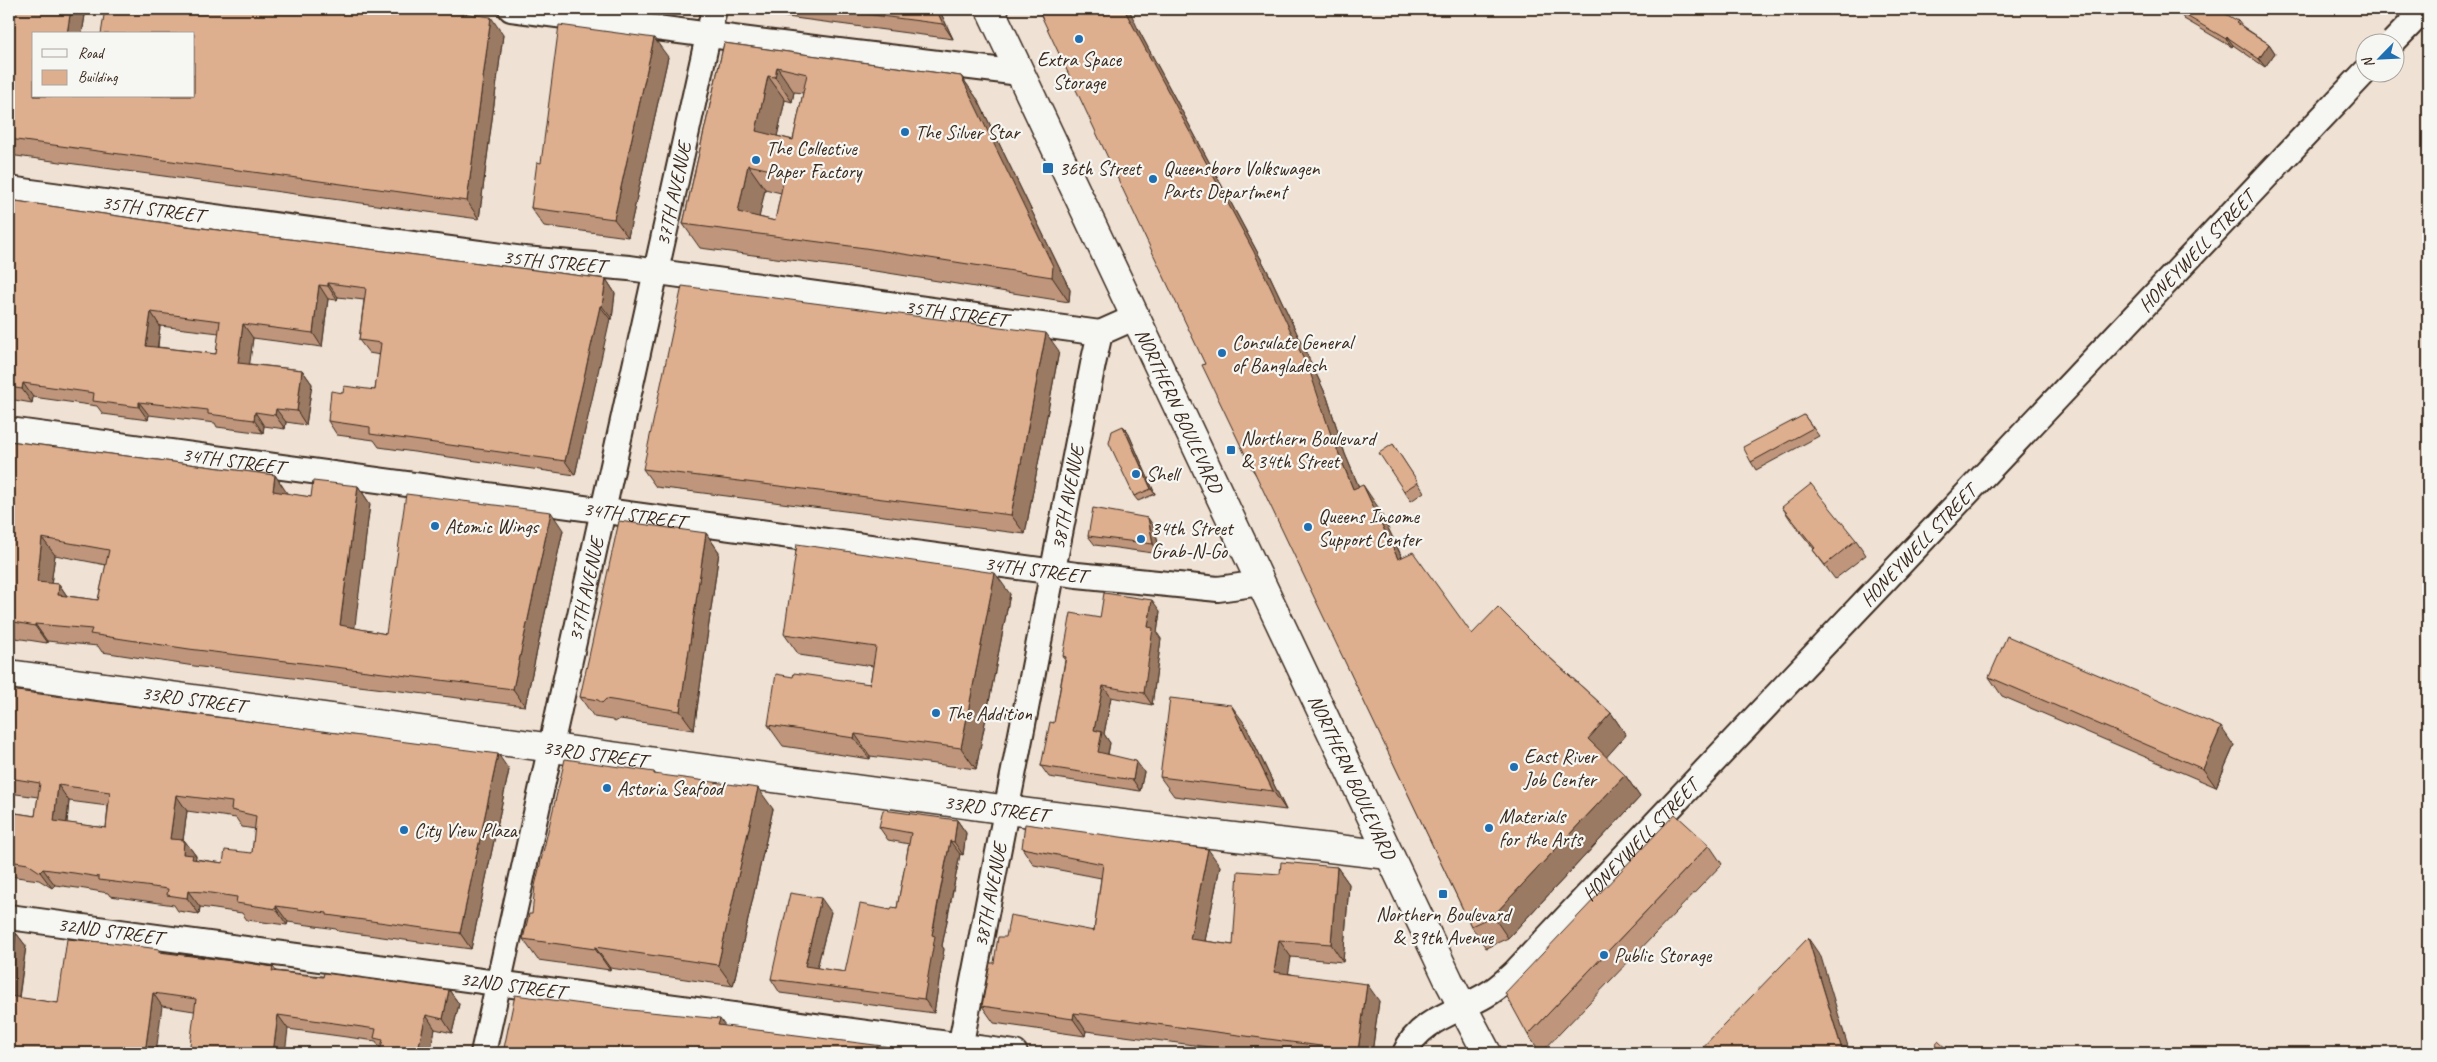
<svg xmlns="http://www.w3.org/2000/svg" width="2437" height="1062" font-family="Caveat,sans-serif">
  <rect width="100%" height="100%" fill="#efe1d4"/>
  <filter id="ink" filterUnits="userSpaceOnUse"><feTurbulence type="fractalNoise" baseFrequency=".02" numOctaves="2"/><feDisplacementMap in="SourceGraphic" scale="10" xChannelSelector="R" yChannelSelector="G"/><feConvolveMatrix kernelMatrix="1 2 1 2 8 2 1 2 1" color-interpolation-filters="sRGB"/></filter>
  <g filter="url(#ink)">
    <g fill="none" stroke-linecap="round" stroke-linejoin="round">
      <g stroke="#3b2a1e" stroke-width="28">
        <g id="minor">
          <path d="M 511,9 L 733,38 L 1020,73"/>
          <path id="s1" d="M 9,189 L 524,259 L 629,268 L 1100,333"/>
          <path id="s2" d="M 9,430 L 1077,575 L 1218,589 L 1261,583"/>
          <path id="s3" d="M 9,917 L 1015,1053"/>
          <path id="s4" d="M 483,1053 L 714,9"/>
          <path id="s5" d="M 959,1053 L 1093,364 L 1100,333 L 1136,317"/>
          <path id="s6" d="M 1405,1053 C 1418,1020 1458,1012 1486,995 C 1497,989 1505,981 1514,973 L 2365,72"/>
        </g>
      </g>
      <g stroke="#3b2a1e" stroke-width="31">
        <g id="major">
          <path id="s7" d="M 990,9 L 1449,981 L 1487,1053"/>
          <path id="s8" d="M 9,674 L 1030,813 L 1389,855"/>
        </g>
      </g>
      <use href="#minor" stroke="#f6f6f2" stroke-width="24"/>
      <use href="#major" stroke="#f6f6f2" stroke-width="28"/>
      <g stroke="#3b2a1e" stroke-width="28" stroke-linecap="butt">
        <path id="minor-bridge" d="M 2393,42 L 2425,9"/>
      </g>
      <use href="#minor-bridge" stroke="#f6f6f2" stroke-width="24"/>
    </g>
    <path fill="#bf967b" stroke="#3b2a1e" fill-rule="evenodd" d="M 9,9 L 86,9 L 82,34 L 34,96 L 503,35 L 479,219 L 9,155 Z
      M 747,9 L 939,9 L 953,39 L 749,12 Z
      M 2178,11 L 2238,21 L 2242,26 L 2269,44 L 2275,53 L 2265,67 L 2233,45 L 2232,47 L 2184,19 Z
      M 1138,29 L 1269,274 L 1327,397 L 1345,454 L 1359,487 L 1378,507 L 1402,557 L 1472,634 L 1539,648 L 1611,713 L 1626,735 L 1606,757 L 1625,775 L 1640,797 L 1508,938 L 1486,948 L 1471,926 L 1259,479 L 1252,469 L 1205,364 Z
      M 724,43 L 961,76 L 978,100 L 1070,290 L 1069,302 L 882,272 L 700,248 L 683,224 ZM 794,92 L 803,93 L 793,140 L 777,136 L 785,100 L 792,102 ZM 765,189 L 781,193 L 775,221 L 759,217 Z
      M 668,57 L 628,237 L 544,226 L 531,208 L 541,163 Z
      M 9,200 L 186,226 L 606,279 L 615,293 L 612,319 L 610,319 L 608,325 L 575,475 L 379,447 L 374,440 L 337,435 L 328,421 L 343,393 L 375,390 L 380,355 L 369,353 L 359,340 L 364,300 L 338,297 L 337,300 L 328,299 L 322,347 L 253,338 L 249,364 L 302,370 L 312,384 L 306,425 L 286,422 L 285,429 L 264,426 L 263,433 L 217,427 L 215,423 L 149,415 L 148,420 L 103,414 L 97,406 L 33,397 L 32,403 L 9,399 ZM 160,326 L 219,333 L 216,354 L 158,347 Z
      M 1059,351 L 1025,534 L 656,487 L 643,469 Z
      M 1804,415 L 1819,436 L 1756,470 L 1751,462 Z
      M 1127,430 L 1155,494 L 1138,501 L 1134,496 Z
      M 9,441 L 275,475 L 287,494 L 311,497 L 358,486 L 370,504 L 354,628 L 386,634 L 563,530 L 525,706 L 201,667 L 102,652 L 98,646 L 47,641 L 47,643 L 9,637 ZM 55,555 L 106,565 L 98,600 L 67,596 L 59,584 L 51,584 Z
      M 1393,444 L 1424,492 L 1411,501 L 1404,491 Z
      M 1782,507 L 1856,540 L 1866,555 L 1835,579 L 1813,550 L 1814,549 L 1792,522 Z
      M 1155,528 L 1160,554 L 1095,545 L 1088,536 Z
      M 706,533 L 719,552 L 694,730 L 620,719 L 615,722 L 612,720 L 594,717 L 580,697 Z
      M 1010,594 L 976,769 L 870,756 L 870,759 L 783,746 L 768,725 L 793,677 L 870,684 L 873,666 L 799,655 L 784,634 Z
      M 1160,611 L 1157,633 L 1161,639 L 1152,705 L 1111,697 L 1104,734 L 1110,743 L 1108,754 L 1144,772 L 1140,791 L 1049,777 L 1041,766 L 1054,723 L 1065,660 L 1063,656 L 1100,618 Z
      M 1989,677 L 2234,746 L 2216,787 L 2002,696 Z
      M 9,690 L 509,770 L 471,949 L 338,931 L 336,929 L 288,922 L 287,925 L 247,920 L 242,913 L 215,909 L 200,907 L 199,914 L 178,911 L 174,905 L 110,896 L 108,893 L 85,889 L 55,885 L 52,888 L 39,880 L 9,876 L 9,812 L 35,816 L 38,797 L 9,793 ZM 69,801 L 108,806 L 106,828 L 67,823 ZM 187,811 L 236,818 L 242,827 L 255,829 L 252,853 L 223,863 L 195,859 L 196,856 L 184,840 L 183,840 Z
      M 1245,724 L 1286,810 L 1174,796 L 1160,777 Z
      M 654,772 L 656,775 L 773,809 L 733,986 L 610,968 L 610,970 L 538,960 L 523,939 L 532,914 Z
      M 957,820 L 966,833 L 963,855 L 960,854 L 948,916 L 942,946 L 944,949 L 934,1013 L 780,993 L 771,979 L 831,912 L 817,968 L 845,972 L 891,910 L 897,908 L 909,844 L 888,840 L 879,827 Z
      M 1709,845 L 1722,864 L 1541,1053 L 1528,1035 Z
      M 1022,848 L 1220,866 L 1205,941 L 1233,945 L 1280,874 L 1337,867 L 1349,884 L 1343,962 L 1291,957 L 1288,973 L 1379,1001 L 1372,1053 L 1255,1053 L 1086,1031 L 1085,1036 L 994,1023 L 982,1006 L 994,963 L 1094,931 L 1101,878 L 1034,865 Z
      M 16,933 L 26,946 L 19,998 L 58,1003 L 161,952 L 273,967 L 276,971 L 449,990 L 459,1004 L 452,1033 L 435,1029 L 430,1053 L 379,1053 L 380,1048 L 376,1041 L 288,1029 L 194,1011 L 162,1006 L 9,1053 Z"/>
    <path fill="#9b7a64" stroke="#3b2a1e" d="M 71,9 L 86,9 L 82,34 L 67,34 Z
      M 936,9 L 939,9 L 953,39 L 943,24 Z
      M 1124,9 L 1129,9 L 1138,29 L 1269,274 L 1327,397 L 1345,454 L 1369,511 L 1353,489 L 1330,432 Z
      M 491,17 L 503,35 L 479,219 L 467,201 Z
      M 2227,37 L 2233,45 L 2232,47 L 2226,39 Z
      M 654,38 L 668,57 L 628,237 L 614,219 Z
      M 2269,44 L 2275,53 L 2265,67 L 2259,59 Z
      M 777,67 L 794,92 L 792,102 L 775,77 Z
      M 768,76 L 785,100 L 773,155 L 756,131 Z
      M 961,76 L 978,100 L 1070,290 L 1069,302 L 1052,277 Z
      M 748,165 L 765,189 L 756,233 L 738,212 Z
      M 606,279 L 615,293 L 612,319 L 602,306 Z
      M 328,283 L 338,297 L 337,300 L 328,286 Z
      M 319,285 L 328,299 L 322,347 L 313,333 Z
      M 600,306 L 610,319 L 575,475 L 565,461 Z
      M 151,312 L 160,326 L 156,360 L 146,346 Z
      M 243,324 L 253,338 L 248,377 L 238,363 Z
      M 1046,333 L 1059,351 L 1025,534 L 1011,515 Z
      M 302,370 L 312,384 L 306,425 L 297,411 Z
      M 23,383 L 33,397 L 32,403 L 22,389 Z
      M 139,402 L 149,415 L 148,420 L 139,407 Z
      M 276,409 L 286,422 L 285,429 L 275,415 Z
      M 255,412 L 264,426 L 263,433 L 254,420 Z
      M 1123,426 L 1127,430 L 1155,494 L 1151,489 Z
      M 275,475 L 287,493 L 285,509 L 273,491 Z
      M 1363,485 L 1378,507 L 1413,581 L 1398,559 Z
      M 358,486 L 370,504 L 353,642 L 340,625 Z
      M 551,512 L 563,530 L 525,706 L 513,689 Z
      M 1148,518 L 1155,528 L 1160,554 L 1153,544 Z
      M 706,533 L 719,552 L 694,730 L 680,711 Z
      M 42,538 L 55,555 L 49,599 L 37,582 Z
      M 995,573 L 1010,594 L 976,769 L 961,748 Z
      M 59,584 L 71,602 L 58,595 Z
      M 1152,600 L 1160,611 L 1157,633 L 1161,639 L 1152,705 L 1144,693 L 1148,627 Z
      M 35,624 L 47,641 L 47,643 L 35,626 Z
      M 1103,686 L 1111,697 L 1104,734 L 1110,743 L 1106,763 L 1098,752 L 1094,730 Z
      M 1231,705 L 1245,724 L 1286,810 L 1273,791 Z
      M 1611,713 L 1626,735 L 1603,761 L 1588,739 Z
      M 2221,727 L 2234,746 L 2216,787 L 2203,769 Z
      M 855,734 L 870,756 L 870,759 L 854,738 Z
      M 498,754 L 509,770 L 471,949 L 460,933 Z
      M 1136,761 L 1144,772 L 1140,791 L 1133,780 Z
      M 1625,775 L 1640,797 L 1508,938 L 1493,916 Z
      M 58,785 L 69,801 L 65,837 L 54,821 Z
      M 758,788 L 773,809 L 733,986 L 718,965 Z
      M 176,795 L 187,811 L 181,855 L 170,839 Z
      M 957,820 L 966,833 L 963,855 L 954,842 Z
      M 184,840 L 196,856 L 195,863 L 183,854 Z
      M 950,841 L 960,854 L 942,946 L 944,949 L 934,1013 L 924,999 L 932,935 Z
      M 1208,849 L 1220,866 L 1202,956 L 1190,939 Z
      M 1337,867 L 1349,884 L 1343,962 L 1331,944 Z
      M 43,869 L 55,885 L 52,888 L 40,872 Z
      M 188,891 L 200,907 L 199,914 L 187,898 Z
      M 821,898 L 831,912 L 814,980 L 805,966 Z
      M 276,906 L 288,922 L 287,925 L 276,909 Z
      M 16,933 L 26,946 L 17,1010 L 9,998 L 9,987 Z
      M 1808,938 L 1821,957 L 1850,1053 L 1843,1053 Z
      M 1279,940 L 1291,957 L 1286,989 L 1274,972 Z
      M 595,947 L 610,968 L 610,970 L 595,949 Z
      M 1367,984 L 1379,1001 L 1372,1053 L 1360,1053 L 1358,1051 Z
      M 449,990 L 459,1004 L 452,1033 L 443,1019 Z
      M 153,993 L 162,1006 L 156,1053 L 145,1053 Z
      M 1074,1013 L 1086,1031 L 1085,1036 L 1073,1019 Z
      M 278,1015 L 288,1029 L 285,1053 L 273,1053 Z
      M 426,1015 L 435,1029 L 430,1053 L 420,1053 L 419,1045 Z
      M 720,1019 L 733,1037 L 718,1025 Z"/>
    <path fill="#deaf8f" stroke="#3b2a1e" fill-rule="evenodd" d="M 9,9 L 71,9 L 67,34 L 34,34 L 34,96 L 194,96 L 194,34 L 101,34 L 105,9 L 430,9 L 491,17 L 467,201 L 9,139 Z
      M 826,9 L 936,9 L 943,24 Z
      M 1038,9 L 1124,9 L 1254,252 L 1311,375 L 1330,432 L 1353,489 L 1363,485 L 1398,559 L 1413,552 L 1472,634 L 1498,607 L 1539,648 L 1611,713 L 1588,739 L 1625,775 L 1493,916 L 1471,926 L 1253,469 L 1252,469 L 1202,365 L 1205,364 Z
      M 2180,9 L 2217,9 L 2238,21 L 2236,23 L 2269,44 L 2259,59 L 2227,37 L 2226,39 L 2178,11 Z
      M 559,25 L 654,38 L 614,219 L 531,208 L 537,162 L 541,163 Z
      M 724,43 L 961,76 L 1053,266 L 1052,277 L 865,248 L 683,224 ZM 777,67 L 807,74 L 793,140 L 756,131 L 768,76 L 775,77 ZM 748,165 L 785,173 L 775,221 L 738,212 Z
      M 9,200 L 186,226 L 606,279 L 602,306 L 600,306 L 599,311 L 565,461 L 370,434 L 370,427 L 328,421 L 331,391 L 343,393 L 344,386 L 375,390 L 381,343 L 359,340 L 366,288 L 328,283 L 328,286 L 319,285 L 313,333 L 243,324 L 238,363 L 302,370 L 297,411 L 276,409 L 275,415 L 255,412 L 254,420 L 208,414 L 208,410 L 139,402 L 139,407 L 93,401 L 94,393 L 23,383 L 22,389 L 9,387 ZM 151,312 L 220,321 L 216,354 L 146,346 Z
      M 682,286 L 1046,333 L 1011,515 L 643,469 Z
      M 1804,415 L 1813,428 L 1751,462 L 1743,447 Z
      M 1123,426 L 1151,489 L 1134,496 L 1109,443 L 1112,431 Z
      M 9,441 L 275,475 L 273,491 L 311,497 L 313,481 L 358,486 L 340,625 L 386,634 L 406,494 L 551,512 L 513,689 L 189,649 L 90,634 L 92,629 L 35,624 L 35,626 L 9,621 ZM 42,538 L 109,550 L 98,600 L 58,595 L 59,584 L 37,582 Z
      M 1393,444 L 1418,482 L 1404,491 L 1379,453 Z
      M 1811,484 L 1856,540 L 1825,565 L 1813,550 L 1815,548 L 1782,507 Z
      M 1093,508 L 1148,518 L 1153,544 L 1088,536 Z
      M 619,521 L 706,533 L 680,711 L 606,699 L 602,703 L 598,700 L 580,697 Z
      M 797,544 L 995,573 L 961,748 L 855,734 L 854,738 L 768,725 L 776,674 L 793,677 L 794,673 L 870,684 L 876,647 L 784,634 Z
      M 1104,593 L 1152,600 L 1148,627 L 1153,628 L 1144,693 L 1103,686 L 1094,730 L 1102,732 L 1098,752 L 1136,761 L 1133,780 L 1041,766 L 1050,722 L 1054,723 L 1066,657 L 1063,656 L 1071,613 L 1100,618 Z
      M 2007,636 L 2221,727 L 2203,769 L 1989,677 Z
      M 9,690 L 498,754 L 460,933 L 327,915 L 327,913 L 276,906 L 276,909 L 236,903 L 237,897 L 204,892 L 188,891 L 187,898 L 167,895 L 168,889 L 99,880 L 99,877 L 74,873 L 43,869 L 40,872 L 28,864 L 9,861 L 9,812 L 35,816 L 40,783 L 9,778 ZM 58,785 L 110,792 L 106,828 L 54,821 ZM 176,795 L 232,802 L 231,810 L 256,816 L 252,853 L 225,850 L 223,863 L 192,859 L 193,855 L 183,854 L 184,840 L 170,839 Z
      M 1170,698 L 1231,705 L 1273,791 L 1160,777 Z
      M 565,759 L 654,772 L 654,774 L 758,788 L 718,965 L 595,947 L 595,949 L 523,939 L 529,914 L 532,914 L 535,886 Z
      M 883,810 L 957,820 L 954,842 L 950,841 L 938,902 L 932,935 L 935,936 L 924,999 L 771,979 L 790,893 L 821,898 L 805,966 L 845,972 L 860,904 L 891,910 L 892,907 L 897,908 L 911,833 L 879,827 Z
      M 1675,814 L 1709,845 L 1528,1035 L 1505,993 Z
      M 1025,824 L 1208,849 L 1190,939 L 1233,945 L 1238,871 L 1280,874 L 1281,862 L 1337,867 L 1331,944 L 1279,940 L 1274,972 L 1367,984 L 1358,1051 L 1074,1013 L 1073,1019 L 982,1006 L 990,963 L 994,963 L 998,937 L 1006,937 L 1010,915 L 1094,931 L 1103,864 L 1022,848 Z
      M 9,932 L 16,933 L 9,987 Z
      M 1808,938 L 1843,1053 L 1697,1053 Z
      M 67,939 L 112,943 L 159,949 L 159,952 L 248,963 L 273,967 L 272,971 L 323,977 L 324,973 L 449,990 L 443,1019 L 426,1015 L 419,1045 L 422,1046 L 420,1053 L 379,1053 L 383,1040 L 374,1038 L 376,1029 L 278,1015 L 273,1053 L 189,1053 L 196,999 L 153,993 L 145,1053 L 9,1053 L 9,996 L 58,1003 Z
      M 515,995 L 620,1009 L 720,1019 L 718,1025 L 906,1049 L 905,1053 L 503,1053 Z
      M 1938,1041 L 1951,1053 L 1932,1053 Z"/>
  </g>
  <g fill="#1f6fb2" stroke="#f6f6f2" stroke-width="2">
    <circle cx="1079" cy="39" r="5"/>
    <circle cx="905" cy="132" r="5"/>
    <circle cx="756" cy="160" r="5"/>
    <rect x="1042" y="162" width="12" height="12" rx="2.5"/>
    <circle cx="1153" cy="179" r="5"/>
    <circle cx="1222" cy="353" r="5"/>
    <rect x="1226" y="445" width="10" height="10" rx="2.5"/>
    <circle cx="1136" cy="474" r="5"/>
    <circle cx="435" cy="526" r="5"/>
    <circle cx="1308" cy="527" r="5"/>
    <circle cx="1141" cy="539" r="5"/>
    <circle cx="936" cy="713" r="5"/>
    <circle cx="1514" cy="767" r="5"/>
    <circle cx="607" cy="788" r="5"/>
    <circle cx="1489" cy="828" r="5"/>
    <circle cx="404" cy="830" r="5"/>
    <rect x="1438" y="889" width="10" height="10" rx="2.5"/>
    <circle cx="1604" cy="955" r="5"/>
  </g>
  <g text-anchor="middle" stroke-width="4.5" stroke-linejoin="round" paint-order="stroke">
    <g font-size="20" fill="#3b2a1e" stroke="#f6f6f2" text-anchor="start">
      <text x="1079" y="66" text-anchor="middle">Extra Space<tspan x="1079" dy="23">Storage</tspan></text>
      <text x="915" y="139">The Silver Star</text>
      <text x="766" y="155">The Collective<tspan x="766" dy="23">Paper Factory</tspan></text>
      <text x="1059" y="175">36th Street</text>
      <text x="1163" y="175">Queensboro Volkswagen<tspan x="1163" dy="23">Parts Department</tspan></text>
      <text x="1232" y="349">Consulate General<tspan x="1232" dy="23">of Bangladesh</tspan></text>
      <text x="1241" y="445">Northern Boulevard<tspan x="1241" dy="23">&amp; 34th Street</tspan></text>
      <text x="1146" y="481">Shell</text>
      <text x="1318" y="523">Queens Income<tspan x="1318" dy="23">Support Center</tspan></text>
      <text x="445" y="533">Atomic Wings</text>
      <text x="1151" y="535">34th Street<tspan x="1151" dy="23">Grab-N-Go</tspan></text>
      <text x="946" y="720">The Addition</text>
      <text x="1524" y="763">East River<tspan x="1524" dy="23">Job Center</tspan></text>
      <text x="617" y="795">Astoria Seafood</text>
      <text x="1499" y="823">Materials<tspan x="1499" dy="23">for the Arts</tspan></text>
      <text x="414" y="837">City View Plaza</text>
      <text x="1443" y="921" text-anchor="middle">Northern Boulevard<tspan x="1443" dy="23">&amp; 39th Avenue</tspan></text>
      <text x="1614" y="962">Public Storage</text>
    </g>
    <g font-size="20" fill="#3b2a1e" stroke="#f6f6f2">
      <text dy="7" stroke="none"><textPath href="#s4" startOffset="880">37TH AVENUE</textPath></text>
      <text dy="7" stroke="none"><textPath href="#s1" startOffset="145">35TH STREET</textPath></text>
      <text dy="7" stroke="none"><textPath href="#s6" startOffset="1131">HONEYWELL STREET</textPath></text>
      <text dy="7" stroke="none"><textPath href="#s1" startOffset="550">35TH STREET</textPath></text>
      <text dy="7" stroke="none"><textPath href="#s1" startOffset="955">35TH STREET</textPath></text>
      <text dy="7" stroke="none"><textPath href="#s7" startOffset="444">NORTHERN BOULEVARD</textPath></text>
      <text dy="7" stroke="none"><textPath href="#s2" startOffset="226">34TH STREET</textPath></text>
      <text dy="7" stroke="none"><textPath href="#s5" startOffset="566">38TH AVENUE</textPath></text>
      <text dy="7" stroke="none"><textPath href="#s2" startOffset="631">34TH STREET</textPath></text>
      <text dy="7" stroke="none"><textPath href="#s6" startOffset="726">HONEYWELL STREET</textPath></text>
      <text dy="7" stroke="none"><textPath href="#s2" startOffset="1036">34TH STREET</textPath></text>
      <text dy="7" stroke="none"><textPath href="#s4" startOffset="475">37TH AVENUE</textPath></text>
      <text dy="7" stroke="none"><textPath href="#s8" startOffset="186">33RD STREET</textPath></text>
      <text dy="7" stroke="none"><textPath href="#s8" startOffset="591">33RD STREET</textPath></text>
      <text dy="7" stroke="none"><textPath href="#s7" startOffset="849">NORTHERN BOULEVARD</textPath></text>
      <text dy="7" stroke="none"><textPath href="#s8" startOffset="996">33RD STREET</textPath></text>
      <text dy="7" stroke="none"><textPath href="#s6" startOffset="321">HONEYWELL STREET</textPath></text>
      <text dy="7" stroke="none"><textPath href="#s5" startOffset="161">38TH AVENUE</textPath></text>
      <text dy="7" stroke="none"><textPath href="#s3" startOffset="102">32ND STREET</textPath></text>
      <text dy="7" stroke="none"><textPath href="#s3" startOffset="508">32ND STREET</textPath></text>
    </g>
  </g>
  <rect width="2437" height="1062" fill="none" stroke="#f6f6f2" stroke-width="30"/>
  <rect x="15" y="15" width="2407" height="1032" fill="none" stroke="#3b2a1e" stroke-width="2" filter="url(#ink)"/>
  <rect x="32" y="32" width="162" height="65" fill="#f6f6f2" stroke="#aba49d"/>
  <rect x="42" y="49" width="25" height="8" fill="#f6f6f2" stroke="#aba49d"/>
  <text x="78" y="58" font-size="15" fill="#3b2a1e">Road</text>
  <rect x="42" y="70" width="25" height="15" fill="#deaf8f" stroke="#aba49d"/>
  <text x="78" y="82" font-size="15" fill="#3b2a1e">Building</text>
  <g transform="translate(2380 58) rotate(246)"><circle r="24" fill="#f6f6f2" stroke="#aba49d"/>
  <path d="M0-4L9 19L0 12L-9 19Z" fill="#1f6fb2"/>
  <text y="-8" font-size="14" font-weight="bold" text-anchor="middle" fill="#3b2a1e">N</text>
  </g>
</svg>
